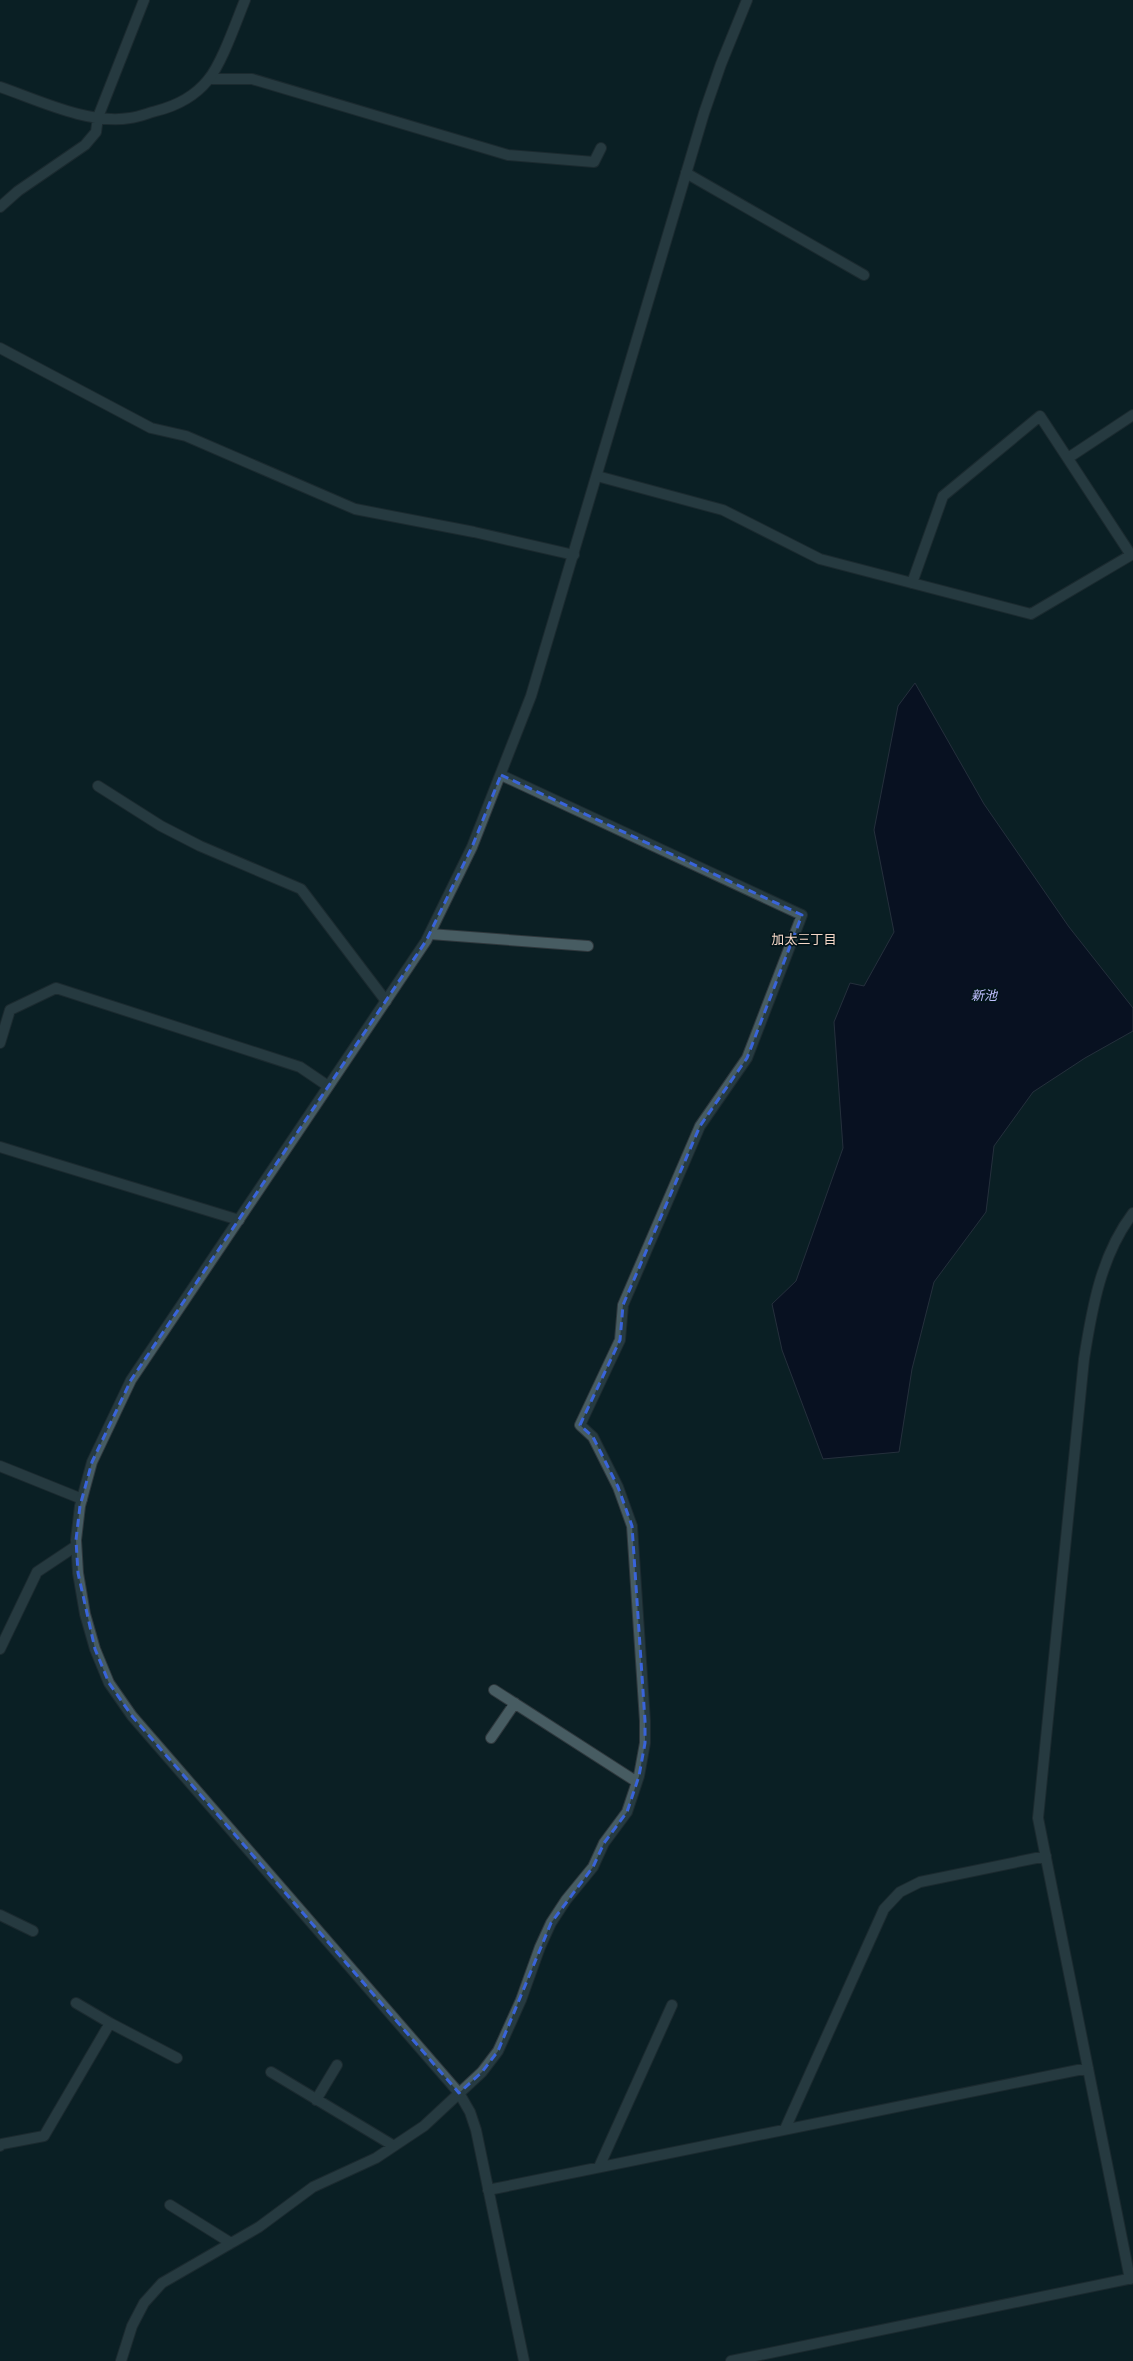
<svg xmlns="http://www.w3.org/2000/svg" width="1133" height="2361" font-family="'Open Sans','Noto Sans JP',sans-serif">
  <rect width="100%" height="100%" fill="#0b1f24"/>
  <path fill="#05001d" stroke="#444459" d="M 915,683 L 984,804 L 1069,927 L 1133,1008 L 1133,1031 L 1085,1058 L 1033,1092 L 994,1146 L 986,1212 L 934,1282 L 912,1369 L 899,1452 L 823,1459 L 782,1350 L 772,1304 L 796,1281 L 843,1148 L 834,1022 L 850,983 L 864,986 L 894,932 L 874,830 L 898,706 Z"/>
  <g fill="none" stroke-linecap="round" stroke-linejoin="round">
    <g stroke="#2f383d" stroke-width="12">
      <path id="lane" d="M 209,79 L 252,79 L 508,155 L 594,162 L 601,148"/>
    </g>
    <g stroke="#2f383d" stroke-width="12">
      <path id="street" d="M 0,87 C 38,100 89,125 130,118 C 139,117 148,113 156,111 C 176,106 195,96 208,80 C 222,63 236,22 245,0
        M 686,173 L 864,275
        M 0,207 L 18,191 L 85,145 L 96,132 L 98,117 L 144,0
        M 0,348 L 151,428 L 186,436 L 355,509 L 474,532 L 574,555
        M 1068,458 L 1133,415
        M 597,476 L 723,510 L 820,559 L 1031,614 L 1131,555 L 1040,416 L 943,496 L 912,583
        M 98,786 L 161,826 L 200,846 L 301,889 L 386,1001
        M 430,934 L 588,946
        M 0,1043 L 10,1010 L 56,988 L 300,1067 L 328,1086
        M 0,1147 L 239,1220
        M 0,1466 L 82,1499
        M 0,1649 L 37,1572 L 76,1546
        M 494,1690 L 637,1782
        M 491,1738 L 515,1703
        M 0,1915 L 33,1931
        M 76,2003 L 110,2023
        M 271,2072 L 394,2146
        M 459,2093 L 470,2112 L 476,2130 L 524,2361
        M 316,2100 L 337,2065
        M 785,2129 L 884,1909 L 900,1892 L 920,1882 L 1046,1856
        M 0,2146 L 2,2144 L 44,2136 L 110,2023 L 177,2058
        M 599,2167 L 672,2005
        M 488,2190 L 1088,2068
        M 170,2205 L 231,2243
        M 1130,2279 L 1038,1818 L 1084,1359 C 1092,1308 1101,1255 1133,1213
        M 121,2361 L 132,2326 L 144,2303 L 162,2283 L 259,2227 L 313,2187 L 376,2158 L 424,2126 L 482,2072 L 498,2051 L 521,2000 L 540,1947 L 551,1923 L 566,1900 L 593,1867 L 604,1843 L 627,1812 L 639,1776 L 645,1743 L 645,1721 L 632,1526 L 618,1487 L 593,1437 L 580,1425 L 620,1340 L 623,1305 L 700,1126 L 747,1058 L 802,915 L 501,775"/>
    </g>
    <g stroke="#2f383d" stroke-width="12">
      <path id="secondary" d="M 459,2093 L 132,1716 L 109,1683 L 95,1649 L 85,1614 L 78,1573 L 76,1540 L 80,1506 L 92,1462 L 131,1380 L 426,941 L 472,847 L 531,696 L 704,113 L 721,64 L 747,0
        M 731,2361 L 1133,2278"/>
    </g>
    <use href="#lane" stroke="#475c62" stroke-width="10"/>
    <use href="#street" stroke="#475c62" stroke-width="10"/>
    <use href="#secondary" stroke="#475c62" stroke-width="10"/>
  </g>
  <path d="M0 0H1133V2361H0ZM 501,775 L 802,915 L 747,1058 L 700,1126 L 623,1305 L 620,1340 L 580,1425 L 593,1437 L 618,1487 L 632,1526 L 645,1721 L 645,1743 L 639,1776 L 627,1812 L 604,1843 L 593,1867 L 551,1923 L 498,2051 L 482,2072 L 459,2093 L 132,1716 L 109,1683 L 95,1649 L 78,1573 L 76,1540 L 80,1506 L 92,1462 L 131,1380 L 426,941 L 472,847 Z" fill="#0b1f24" fill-opacity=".55" fill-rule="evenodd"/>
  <path fill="none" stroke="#3964da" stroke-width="3" stroke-dasharray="8 5" stroke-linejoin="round" d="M 501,775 L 802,915 L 747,1058 L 700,1126 L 623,1305 L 620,1340 L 580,1425 L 593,1437 L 618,1487 L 632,1526 L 645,1721 L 645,1743 L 639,1776 L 627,1812 L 604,1843 L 593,1867 L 551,1923 L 498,2051 L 482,2072 L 459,2093 L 132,1716 L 109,1683 L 95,1649 L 78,1573 L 76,1540 L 80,1506 L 92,1462 L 131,1380 L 426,941 L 472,847 Z"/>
  <g text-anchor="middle" stroke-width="3.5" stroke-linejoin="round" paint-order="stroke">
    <g font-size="13" fill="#f6d8c8" stroke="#03151a">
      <text x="804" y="944">加太三丁目</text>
    </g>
    <g font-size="13" font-style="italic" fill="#bfc0ff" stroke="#03151a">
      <text x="984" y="1000">新池</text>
    </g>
  </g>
</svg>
